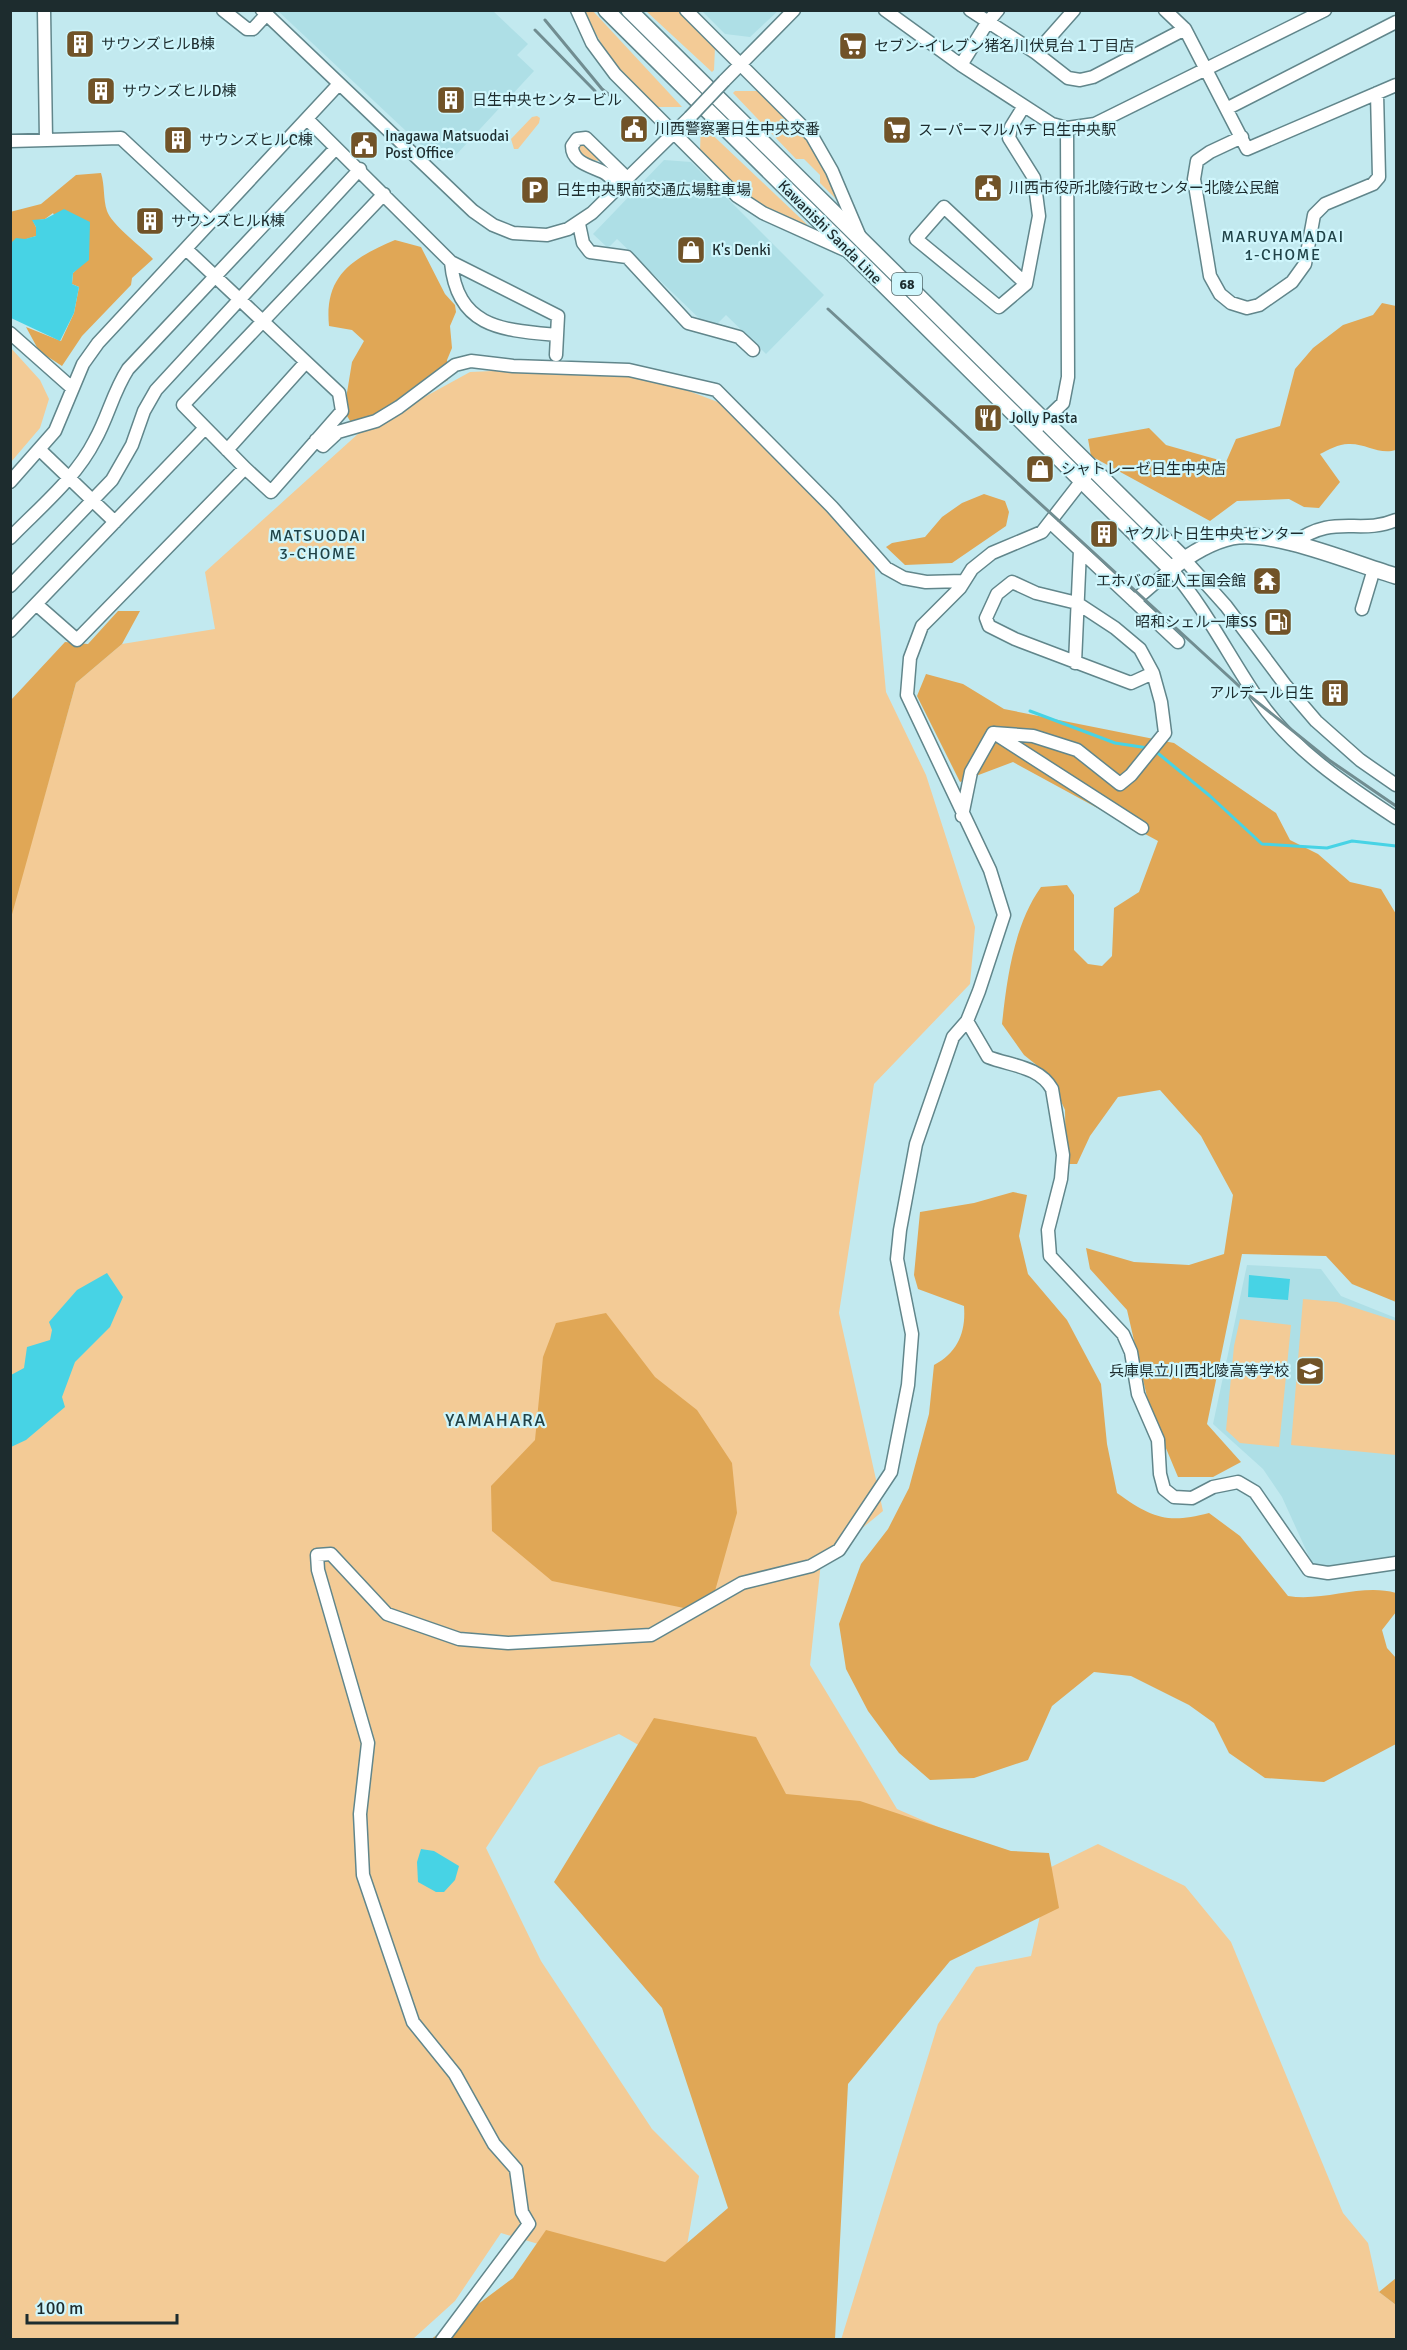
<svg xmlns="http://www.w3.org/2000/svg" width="1407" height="2350" font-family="Signika,'Noto Sans JP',sans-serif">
  <rect width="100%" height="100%" fill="#c2e9ef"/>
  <path fill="#aedfe6" d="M 278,11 L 493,11 L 528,44 L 517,55 L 534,71 L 454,157 L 438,161 Z
    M 702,11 L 778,11 L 750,37 L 725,34 Z
    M 664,160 L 691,162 L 824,295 L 766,354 L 726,315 L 717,324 L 706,325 L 617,239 L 608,248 L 593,234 Z
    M 1247,1265 L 1321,1269 L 1341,1296 L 1396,1318 L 1396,1560 L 1324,1570 L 1311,1561 L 1282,1497 L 1263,1469 L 1213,1424 Z"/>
  <path fill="#f3cb96" d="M 583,11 L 593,11 L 682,107 L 657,107 L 610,59 Z
    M 646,11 L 679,11 L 715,47 L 714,70 L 712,72 Z
    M 735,91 L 760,91 L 801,132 L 816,154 L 843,206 L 820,183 L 820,175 L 804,159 L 796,159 L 733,93 Z
    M 537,116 L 540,118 L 539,123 L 518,149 L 514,149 L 511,139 L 532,117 Z
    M 701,124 L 816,233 L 752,200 L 700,151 Z
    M 580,144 L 584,144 L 599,161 L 587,159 L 578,149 Z
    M 10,347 L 40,380 L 49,399 L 40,428 L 11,462 Z
    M 620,365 L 731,407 L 873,552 L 886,692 L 926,775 L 975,927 L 970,984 L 874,1084 L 839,1313 L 883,1511 L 821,1562 L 810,1665 L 897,1809 L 968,1840 L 713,1787 L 619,1734 L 539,1767 L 486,1848 L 541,1961 L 652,2129 L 699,2176 L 680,2286 L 501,2233 L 455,2301 L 413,2339 L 11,2340 L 10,918 L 76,683 L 122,644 L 215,629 L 205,572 L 359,433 L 470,372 Z
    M 1303,1299 L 1337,1302 L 1396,1321 L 1396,1455 L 1291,1445 Z
    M 1240,1319 L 1291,1325 L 1279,1447 L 1240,1443 L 1226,1430 L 1234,1346 Z
    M 1098,1844 L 1185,1886 L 1231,1942 L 1343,2213 L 1368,2243 L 1379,2292 L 1396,2305 L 1396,2339 L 841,2340 L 938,2024 L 976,1967 L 1031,1956 L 1051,1867 Z"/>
  <path fill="#e0a756" d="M 101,173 C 105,186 103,199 107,211 C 112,225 142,247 153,259 L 132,278 L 131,285 L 82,336 L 62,366 L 39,351 L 26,327 L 61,341 L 74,313 L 79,287 L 72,284 L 73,273 L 80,266 L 53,213 L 45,219 L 33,221 L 36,227 L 36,236 L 11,244 L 10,212 L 41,204 L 76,175 Z
    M 395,240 L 421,247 L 445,294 L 455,305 L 456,312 L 450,326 L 452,348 L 447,360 L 448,380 L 358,434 L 344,411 L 352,362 L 364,341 L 352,330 L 329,326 C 324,275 353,258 395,240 Z
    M 1382,303 L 1396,306 L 1396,450 C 1378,455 1366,443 1348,444 C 1339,444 1328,450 1320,454 L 1340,482 L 1319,508 L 1304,507 L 1289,499 L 1237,501 L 1210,521 L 1091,456 L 1088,439 L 1149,428 L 1166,445 L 1226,462 L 1236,439 L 1280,426 L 1295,369 L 1313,348 L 1343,325 L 1373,315 Z
    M 984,494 L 1005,501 L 1009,512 L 1006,526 L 952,563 L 905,565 L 886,547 L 892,543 L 925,537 L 942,517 L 962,503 Z
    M 118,611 L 140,611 L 122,644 L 76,683 L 11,918 L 11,700 L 65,642 L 88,644 Z
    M 926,674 L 963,684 L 1004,709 L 1174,743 L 1276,813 L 1290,840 L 1318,854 L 1350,882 L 1381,889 L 1396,914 L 1396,1302 L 1352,1284 L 1326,1256 L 1242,1254 L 1207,1424 L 1241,1462 L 1213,1477 L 1178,1477 L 1150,1410 L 1127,1310 L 1090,1269 L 1086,1248 L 1134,1262 L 1189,1265 L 1224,1254 L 1233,1195 L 1201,1136 L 1160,1090 L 1118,1097 L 1090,1136 L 1077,1164 L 1066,1164 L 1065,1110 L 1049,1075 L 1024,1055 L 1002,1024 C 1007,978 1014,925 1041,887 L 1067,885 L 1074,895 L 1074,950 L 1088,964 L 1102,966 L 1112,956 L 1114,908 L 1139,892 L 1158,841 L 1013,762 L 960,782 L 917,696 Z
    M 1013,1192 L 1027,1195 L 1019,1236 L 1028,1274 L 1067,1320 L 1101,1384 L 1107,1444 L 1117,1493 C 1152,1518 1167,1524 1209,1513 L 1240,1536 L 1288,1596 C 1324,1602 1362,1583 1396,1593 L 1396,1612 L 1382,1630 L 1387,1648 L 1396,1658 L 1396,1744 L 1324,1782 L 1265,1778 L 1229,1753 L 1214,1723 L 1189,1705 L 1131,1676 L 1094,1672 L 1052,1706 L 1028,1760 L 974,1778 L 930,1780 L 899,1753 L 868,1711 L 846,1669 L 839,1624 L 861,1564 L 888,1529 L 909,1488 L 929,1414 L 934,1365 C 958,1352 966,1332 964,1306 L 918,1289 L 914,1275 L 920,1212 L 974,1203 Z
    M 606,1313 L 655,1377 L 697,1410 L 732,1463 L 737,1513 L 715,1591 L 684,1608 L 552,1581 L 492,1531 L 491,1486 L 535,1440 L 543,1357 L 556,1323 Z
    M 654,1718 L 756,1737 L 786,1794 L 860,1801 L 1011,1851 L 1049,1853 L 1059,1908 L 950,1961 L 848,2084 L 835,2339 L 430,2340 L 513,2278 L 546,2230 L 665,2262 L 728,2208 L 662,2008 L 554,1882 Z
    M 1396,2278 L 1396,2305 L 1379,2292 Z"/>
  <path fill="#47d3e5" d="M 64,209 L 90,222 L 89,260 L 73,273 L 72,284 L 79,287 L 74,313 L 60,341 L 11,318 L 10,244 L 16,238 L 25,239 L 36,236 L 36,227 L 32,220 L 45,219 Z
    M 107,1273 L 123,1297 L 110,1327 L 75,1362 L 62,1397 L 65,1407 L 26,1440 L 11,1447 L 11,1375 L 24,1368 L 27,1347 L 50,1340 L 52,1330 L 49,1322 L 77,1290 Z
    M 1249,1275 L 1290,1279 L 1288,1300 L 1248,1297 Z
    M 421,1849 L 434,1851 L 459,1866 L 455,1880 L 444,1892 L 436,1892 L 418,1882 L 417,1862 Z"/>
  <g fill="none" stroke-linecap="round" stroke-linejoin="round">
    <path stroke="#47d3e5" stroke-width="3" d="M 1030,711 L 1115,743 L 1148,748
      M 1154,750 L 1210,796 L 1262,844 L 1327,848 L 1352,841 L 1396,846"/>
    <g stroke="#61868b" stroke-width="15">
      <path id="minor" d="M 44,10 L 46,140
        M 223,10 L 247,29 L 253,29 L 266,15
        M 262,10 L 473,211 L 493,225 L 513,233 L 547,235 L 568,229 L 592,213 L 690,117
        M 577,10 L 592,43 L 615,74 L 737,196 L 763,213 L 845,250
        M 686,10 L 812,136 L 832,171 L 860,237
        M 885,10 L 961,65 L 1052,124 L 1067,128 L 1095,124 L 1325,10
        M 970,10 L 1036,53 L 1068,78 L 1080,80 L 1093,77 L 1185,29
        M 1165,10 L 1185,29 L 1247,149 L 1396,85
        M 1036,53 L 1074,10
        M 961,65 L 987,23 L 998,10
        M 724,81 L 794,10
        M 1024,106 L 1011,127 L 1009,138 L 1034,178 L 1039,216 L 1026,284 L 999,307 L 916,239 L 944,207 L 1026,284
        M 1228,108 L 1396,22
        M 307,119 L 451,262 L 558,316 L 556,355
        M 1242,137 L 1210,152 L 1197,161 L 1194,179 L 1210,276 L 1220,294 L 1231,303 L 1247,308 L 1259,305 L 1292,282 L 1305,264 L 1314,215 L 1325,204 L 1373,184 L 1379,177 L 1377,93
        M 10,141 L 121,138 L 211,222
        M 618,185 C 614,181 609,175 603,172 C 591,166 572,163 572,146 L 577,139 L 586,138 L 626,177
        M 579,224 L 583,243 L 590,252 L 627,257 L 688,323 L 739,337 L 753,350
        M 451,262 C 457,328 502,330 557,335
        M 10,333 L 72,388
        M 1038,427 L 1063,403 L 1068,377 L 1067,128
        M 316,440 L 323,446 L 338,432 L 376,421 L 399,407 L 455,365 L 471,361 L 513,366 L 629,370 L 716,390 L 832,507 L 886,568 L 904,578 L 926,582 L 964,581
        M 40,450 L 115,522
        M 227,450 L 306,362
        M 245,468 L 183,405 L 384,194
        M 10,482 L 55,431 L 83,364 L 98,343 L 338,85
        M 1050,522 L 1178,642
        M 10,538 C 39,508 76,478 95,440 C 108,417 113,392 128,369 L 336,148
        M 1292,544 C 1335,512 1358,536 1396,520
        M 1184,559 L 1226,606 L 1286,686 L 1316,721 L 1360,760 L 1396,785
        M 1012,582 L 1036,593 L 1077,603 L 1115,628 L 1140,649 L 1153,673 L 1131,683 L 1015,639 L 989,626 L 986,618 L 997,594 Z
        M 10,586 L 112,480 L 132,445 L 144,411 L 156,390 L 360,169
        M 1134,601 L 1171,569 C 1206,609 1228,655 1258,699 C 1292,749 1346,785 1396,818
        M 36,604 L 77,640 L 245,468 L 271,492 L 342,411 L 339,393 L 186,249
        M 1362,609 L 1374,569
        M 10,631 L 205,428
        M 1075,663 L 1080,550
        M 993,733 L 1033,736 L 1077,750 L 1120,784 L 1131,775 L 1165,733 L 1161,702 L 1153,673
        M 994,733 L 1142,828
        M 962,816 L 971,772 L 993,733
        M 967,1021 L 988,1057 C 1011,1066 1039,1066 1052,1089 L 1063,1155 L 1061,1179 L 1048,1230 L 1050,1256 L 1123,1334 L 1131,1352 L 1138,1394 L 1158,1440 L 1160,1474 L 1164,1489 L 1174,1497 L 1192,1498 L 1213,1487 L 1238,1482 L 1255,1492 L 1309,1570 L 1328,1573 L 1396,1563
        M 442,2340 L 529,2224 L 522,2212 L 516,2169 L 494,2144 L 455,2074 L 413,2022 L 363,1875 L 360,1814 L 368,1743 L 318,1570 L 317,1555 L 331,1554 L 387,1614 L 459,1639 L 508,1643 L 651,1635 L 742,1583 L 811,1566 L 839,1550 L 891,1472 L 908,1385 L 912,1334 L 897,1259 L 900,1230 L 916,1144 L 953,1037 L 967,1021 L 979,991 L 1004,915 L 990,870 L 907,695 L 910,658 L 922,626 L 960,588 L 972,569 L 992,553 L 1042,532 L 1087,474"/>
    </g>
    <g stroke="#61868b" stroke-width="18">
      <path id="major" d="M 606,10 L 1171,569 C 1189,555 1209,542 1232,537 C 1273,529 1355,564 1396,576
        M 629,10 L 1184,559"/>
    </g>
    <use href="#minor" stroke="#fff" stroke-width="12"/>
    <use href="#major" stroke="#fff" stroke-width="15"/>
    <path stroke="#718d91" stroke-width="3" d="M 545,20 L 602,89 L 618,102
      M 535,30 L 595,91
      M 828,309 L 1251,697 L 1329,760 L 1396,806"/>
    <g stroke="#61868b" stroke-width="15" stroke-linecap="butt">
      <path id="minor-bridge" d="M 690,117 L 724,81"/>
    </g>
    <use href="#minor-bridge" stroke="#fff" stroke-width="12"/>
  </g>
  <defs>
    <g id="building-square" transform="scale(1.5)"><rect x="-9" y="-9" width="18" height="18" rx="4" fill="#715328" stroke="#cff6fc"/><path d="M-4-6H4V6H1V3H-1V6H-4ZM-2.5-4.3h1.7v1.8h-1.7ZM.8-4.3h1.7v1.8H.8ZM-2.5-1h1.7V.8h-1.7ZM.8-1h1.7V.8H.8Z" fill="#fff"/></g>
    <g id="supermarket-square" transform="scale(1.5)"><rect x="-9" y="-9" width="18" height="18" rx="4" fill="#715328" stroke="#cff6fc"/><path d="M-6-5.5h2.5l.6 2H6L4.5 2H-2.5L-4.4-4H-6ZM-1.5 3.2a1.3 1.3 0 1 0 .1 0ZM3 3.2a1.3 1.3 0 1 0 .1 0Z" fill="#fff"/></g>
    <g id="civic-square" transform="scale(1.5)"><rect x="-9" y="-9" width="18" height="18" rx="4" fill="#715328" stroke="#cff6fc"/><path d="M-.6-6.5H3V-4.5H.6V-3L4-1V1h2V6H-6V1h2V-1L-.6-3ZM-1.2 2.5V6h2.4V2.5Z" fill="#fff"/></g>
    <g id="parking-square" transform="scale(1.5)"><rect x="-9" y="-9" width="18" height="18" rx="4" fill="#715328" stroke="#cff6fc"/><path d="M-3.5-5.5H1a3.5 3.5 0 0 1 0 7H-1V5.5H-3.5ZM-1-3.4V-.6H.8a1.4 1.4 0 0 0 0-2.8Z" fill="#fff"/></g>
    <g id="shop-square" transform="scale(1.5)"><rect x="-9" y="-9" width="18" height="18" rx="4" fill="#715328" stroke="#cff6fc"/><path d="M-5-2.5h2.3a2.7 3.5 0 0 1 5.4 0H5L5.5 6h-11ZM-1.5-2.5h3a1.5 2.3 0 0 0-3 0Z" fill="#fff"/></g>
    <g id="restaurant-square" transform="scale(1.5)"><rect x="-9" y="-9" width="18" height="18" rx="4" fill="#715328" stroke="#cff6fc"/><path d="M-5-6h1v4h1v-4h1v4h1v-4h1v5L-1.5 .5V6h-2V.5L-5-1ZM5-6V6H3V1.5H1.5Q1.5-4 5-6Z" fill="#fff"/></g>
    <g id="temple-square" transform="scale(1.5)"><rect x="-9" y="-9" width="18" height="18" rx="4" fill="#715328" stroke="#cff6fc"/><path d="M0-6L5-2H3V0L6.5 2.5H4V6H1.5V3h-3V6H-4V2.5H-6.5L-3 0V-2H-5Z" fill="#fff"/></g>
    <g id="fuel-square" transform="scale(1.5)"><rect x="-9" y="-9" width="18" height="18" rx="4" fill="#715328" stroke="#cff6fc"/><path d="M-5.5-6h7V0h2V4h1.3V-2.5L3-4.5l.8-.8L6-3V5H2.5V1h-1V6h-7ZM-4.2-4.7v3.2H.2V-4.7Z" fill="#fff"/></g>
    <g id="school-square" transform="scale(1.5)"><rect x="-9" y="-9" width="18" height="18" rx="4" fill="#715328" stroke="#cff6fc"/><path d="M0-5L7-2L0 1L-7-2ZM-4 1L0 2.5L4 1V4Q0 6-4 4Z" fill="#fff"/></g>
  </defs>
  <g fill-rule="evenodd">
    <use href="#building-square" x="80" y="44"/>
    <use href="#supermarket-square" x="853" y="46"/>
    <use href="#building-square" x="101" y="91"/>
    <use href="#building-square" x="451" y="100"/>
    <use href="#civic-square" x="634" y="129"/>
    <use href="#supermarket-square" x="897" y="130"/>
    <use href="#building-square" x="178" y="140"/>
    <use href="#civic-square" x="364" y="145"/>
    <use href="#civic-square" x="988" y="188"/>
    <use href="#parking-square" x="535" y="190"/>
    <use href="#building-square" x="150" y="221"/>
    <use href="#shop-square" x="691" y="250"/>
    <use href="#restaurant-square" x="988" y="418"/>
    <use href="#shop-square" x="1040" y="469"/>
    <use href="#building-square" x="1104" y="534"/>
    <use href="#temple-square" x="1267" y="581"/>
    <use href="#fuel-square" x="1278" y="622"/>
    <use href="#building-square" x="1335" y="693"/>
    <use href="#school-square" x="1310" y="1371"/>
  </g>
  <g text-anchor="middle" stroke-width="4.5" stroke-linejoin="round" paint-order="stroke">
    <rect fill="#cff6fc" stroke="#52696c" stroke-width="1.5" x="892" y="273" width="30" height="22" rx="4.5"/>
    <g font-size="14" font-weight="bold" fill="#1d2c2e">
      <text x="907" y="289">68</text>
    </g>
    <g font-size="15" fill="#1d2c2e" stroke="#cff6fc" text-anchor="start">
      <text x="101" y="49">サウンズヒルB棟</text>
      <text x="874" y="51">セブン‐イレブン猪名川伏見台１丁目店</text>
      <text x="122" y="96">サウンズヒルD棟</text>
      <text x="472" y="105">日生中央センタービル</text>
      <text x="655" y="134">川西警察署日生中央交番</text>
      <text x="918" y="135">スーパーマルハチ 日生中央駅</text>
      <text x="385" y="141">Inagawa Matsuodai<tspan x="385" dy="17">Post Office</tspan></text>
      <text x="199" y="145">サウンズヒルC棟</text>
      <text x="1009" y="193">川西市役所北陵行政センター北陵公民館</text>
      <text x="556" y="195">日生中央駅前交通広場駐車場</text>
      <text x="171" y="226">サウンズヒルK棟</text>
      <text x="712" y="255">K's Denki</text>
      <text x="1009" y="423">Jolly Pasta</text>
      <text x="1061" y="474">シャトレーゼ日生中央店</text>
      <text x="1125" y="539">ヤクルト日生中央センター</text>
      <text x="1246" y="586" text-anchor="end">エホバの証人王国会館</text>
      <text x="1257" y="627" text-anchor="end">昭和シェル一庫SS</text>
      <text x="1314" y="698" text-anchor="end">アルデール日生</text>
      <text x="1289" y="1376" text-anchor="end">兵庫県立川西北陵高等学校</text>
    </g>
    <g font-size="15" fill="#1d2c2e" stroke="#cff6fc">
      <text transform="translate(830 232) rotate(45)" y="5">Kawanishi Sanda Line</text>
    </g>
    <g font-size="16" letter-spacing="1.5" fill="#204348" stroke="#cff6fc">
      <text x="1283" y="242">MARUYAMADAI<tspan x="1283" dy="18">1-CHOME</tspan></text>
      <text x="318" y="541">MATSUODAI<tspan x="318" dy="18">3-CHOME</tspan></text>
    </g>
    <g font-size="18" letter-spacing="1.5" fill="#204348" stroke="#cff6fc">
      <text x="496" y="1426">YAMAHARA</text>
    </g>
  </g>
  <rect width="1407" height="2350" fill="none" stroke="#1d2c2e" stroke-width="24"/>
  <path d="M27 2314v9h150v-9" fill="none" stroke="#1d2c2e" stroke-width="3"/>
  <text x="36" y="2314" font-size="18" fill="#1d2c2e" stroke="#cff6fc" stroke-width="4.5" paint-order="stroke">100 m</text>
</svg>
